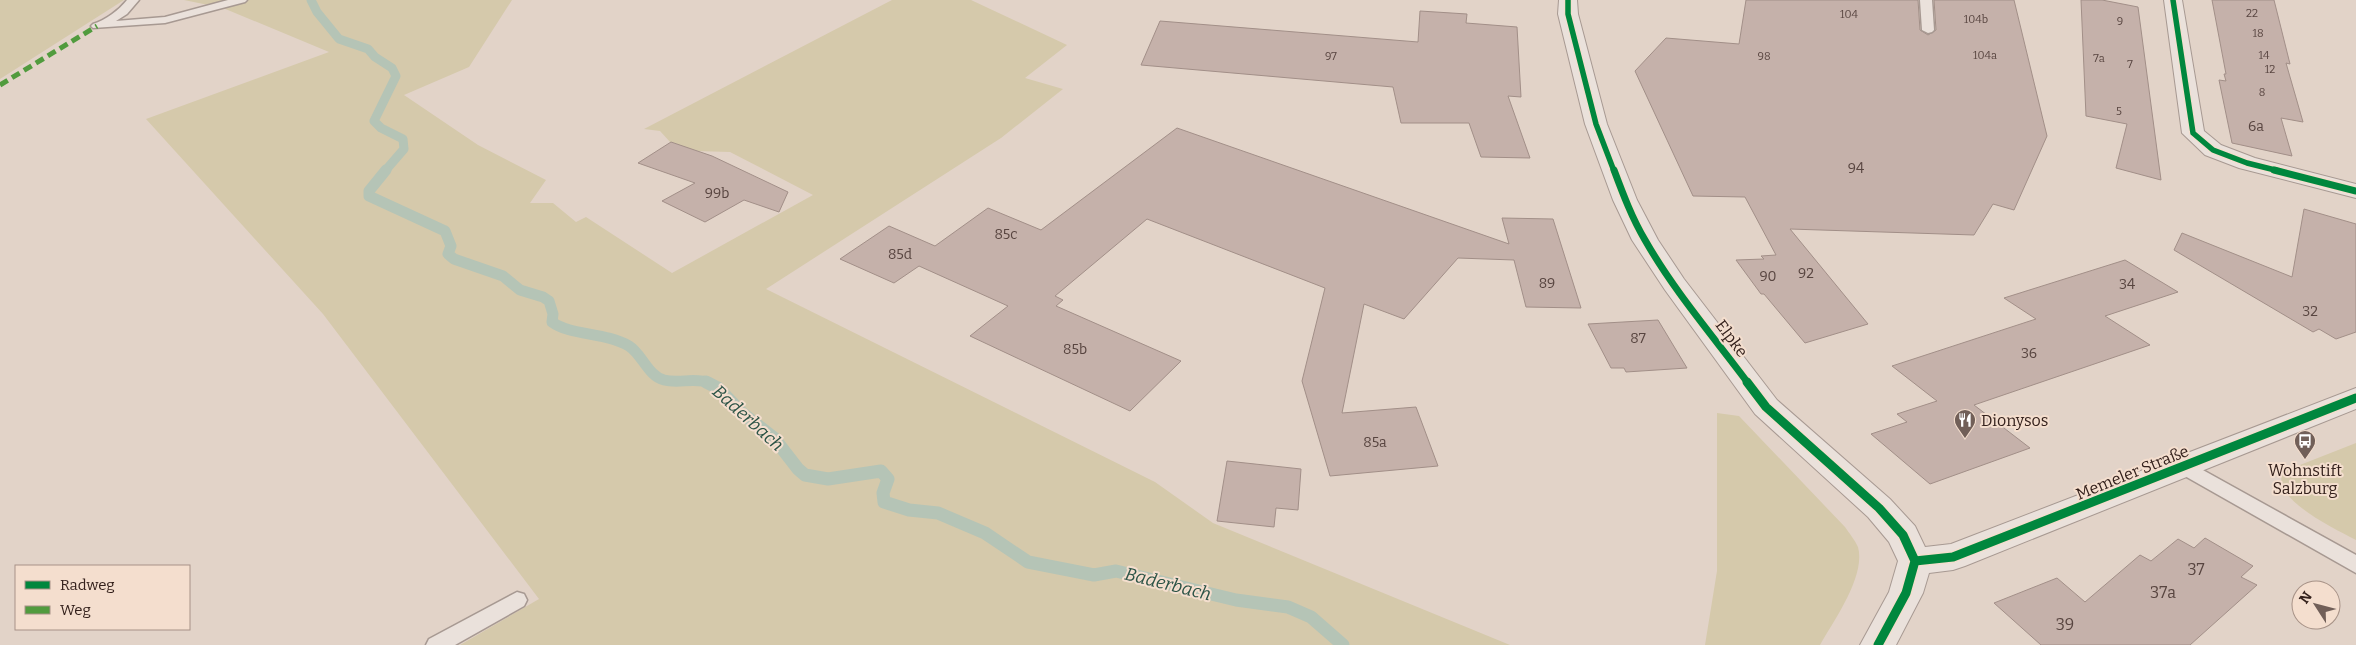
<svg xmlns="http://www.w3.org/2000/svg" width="2356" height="645" font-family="Bitter,serif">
  <rect width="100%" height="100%" fill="#e2d3c8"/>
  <path fill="#d5c9ab" d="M 0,0 L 124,0 L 0,79 Z
    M 184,0 L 512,0 L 469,67 L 404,95 L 478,145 L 546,180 L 530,203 L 553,203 L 576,222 L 586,217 L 672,273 L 813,195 L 730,152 L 695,151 L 671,143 L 660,131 L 644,129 L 892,0 L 971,0 L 1067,45 L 1025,78 L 1063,89 L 1001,138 L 766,289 L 1155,482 L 1213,523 L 1510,645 L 460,645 L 539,599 L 323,314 L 146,119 L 329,52 L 223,8 Z
    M 1717,413 L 1739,416 L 1845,527 C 1849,533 1855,540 1858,547 C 1866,576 1834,620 1820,645 L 1705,645 L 1717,571 Z
    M 2356,443 L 2356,540 C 2335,529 2298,511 2285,491 C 2280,485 2281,479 2282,472 Z"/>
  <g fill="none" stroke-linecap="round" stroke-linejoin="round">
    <path stroke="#b5c4b6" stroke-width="9" d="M 311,0 L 317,12 L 339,39 L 368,49 L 375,57 L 392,68 L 396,76 L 374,121 L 381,128 L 403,139 L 404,149 L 385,171"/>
    <path stroke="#b5c4b6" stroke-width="11" d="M 386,170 L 369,191 L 369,196 L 445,231 L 451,246 L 448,254 L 454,259 L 503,276 L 520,290 L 543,297 L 549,301 L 553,314 L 552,322 C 571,336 605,332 629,346 C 642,354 648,376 664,380 C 679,384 695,377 710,383"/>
    <path stroke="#b5c4b6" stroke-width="13" d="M 706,382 L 718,388 L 742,413 L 774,438 L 798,469 L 805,475 L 828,479 L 881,471 L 888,479 L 883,493 L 884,502 L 909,510 L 938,513 L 985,533 L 1028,562 L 1094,575 L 1116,571 L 1236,600 L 1288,607 L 1311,617 L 1343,645"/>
  </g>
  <path fill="#c5b1aa" stroke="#a28f88" d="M 1746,0 L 1918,0 L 1920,30 L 1928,35 L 1936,30 L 1934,0 L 2014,0 L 2047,136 L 2014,210 L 1993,204 L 1974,235 L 1790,229 L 1868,324 L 1805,343 L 1764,294 L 1761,294 L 1736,260 L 1764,259 L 1761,256 L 1776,255 L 1745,197 L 1693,196 L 1635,71 L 1666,38 L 1739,44 Z
    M 2081,0 L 2102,0 L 2138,7 L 2161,180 L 2116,168 L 2127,124 L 2086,116 Z
    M 2212,0 L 2274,0 L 2290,64 L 2286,63 L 2303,122 L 2281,118 L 2292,156 L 2232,143 L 2219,80 L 2226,81 L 2224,74 L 2226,74 Z
    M 1420,11 L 1467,14 L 1466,23 L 1517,27 L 1521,97 L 1508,96 L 1530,158 L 1481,157 L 1469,123 L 1401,123 L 1393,87 L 1141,65 L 1160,21 L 1418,42 Z
    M 1177,128 L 1509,244 L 1502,218 L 1553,219 L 1581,308 L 1526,307 L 1514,260 L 1458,258 L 1404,319 L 1364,304 L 1342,413 L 1416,407 L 1438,466 L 1330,476 L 1302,381 L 1325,288 L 1147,219 L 1055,296 L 1063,300 L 1056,306 L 1181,361 L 1130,411 L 970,336 L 1008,306 L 919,266 L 894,283 L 840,259 L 889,226 L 935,246 L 988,208 L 1041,230 Z
    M 671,142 L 712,156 L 788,192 L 779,212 L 744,200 L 705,222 L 662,201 L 695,183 L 638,163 Z
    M 2304,209 L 2356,224 L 2356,332 L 2336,339 L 2319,329 L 2313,332 L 2174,250 L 2182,233 L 2292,277 Z
    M 2125,260 L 2178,292 L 2105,316 L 2150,345 L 1974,405 L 2030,448 L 1930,484 L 1871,434 L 1907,422 L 1897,414 L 1937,401 L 1892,366 L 2036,319 L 2004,298 Z
    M 1658,320 L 1687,368 L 1626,372 L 1624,368 L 1611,368 L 1588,324 Z
    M 1227,461 L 1301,469 L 1298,510 L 1276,508 L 1274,527 L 1217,521 Z
    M 2205,538 L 2253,566 L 2241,577 L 2257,585 L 2190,645 L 2041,645 L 1994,603 L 2057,578 L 2085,602 L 2140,555 L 2151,561 L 2178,539 L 2194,548 Z"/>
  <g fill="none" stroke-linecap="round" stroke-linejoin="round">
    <g stroke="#a79992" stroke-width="3">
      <path id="lane" d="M 127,0 L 139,0 L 127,14 L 116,21 L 165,17 L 228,0 L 247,0 L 245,2 L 165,23 L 93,28 L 91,26 L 93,24 C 106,20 119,10 127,0 Z
        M 1920,0 L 1932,0 L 1934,30 L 1932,32 L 1928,33 L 1922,30 Z
        M 2183,459 L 2356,555 L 2356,573 L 2176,471 L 2174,466 L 2176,461 Z
        M 517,592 L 524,594 L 527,600 L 524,606 L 455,645 L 426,645 L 429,639 Z"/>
    </g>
    <g stroke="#a79992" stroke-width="2">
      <path id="street" d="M 1559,0 L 1577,0 L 1578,14 L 1607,124 L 1637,200 L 1658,240 L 1684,279 L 1777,400 L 1890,499 L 1915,526 L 1925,547 L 1951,544 L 2356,388 L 2356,409 L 1965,566 L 1953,570 L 1929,573 L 1923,593 L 1896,645 L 1860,645 L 1889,592 L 1898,561 L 1889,542 L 1868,517 L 1755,414 L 1665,290 L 1632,240 L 1613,200 L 1585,124 L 1558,14 Z
        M 2164,0 L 2182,0 L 2204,131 L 2221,145 L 2255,158 L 2356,184 L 2356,198 L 2239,168 L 2205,155 L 2182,133 Z"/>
    </g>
    <use href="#lane" fill="#eae1db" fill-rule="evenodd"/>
    <use href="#street" fill="#eae1db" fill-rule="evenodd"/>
    <path stroke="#519b3e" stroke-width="5" stroke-dasharray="9 5" stroke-linecap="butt" d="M 0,85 L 97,26"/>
    <g stroke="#f4dece" stroke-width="8">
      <path id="cycleway-far2" d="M 1568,0 L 1568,14 L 1596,124 L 1614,171
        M 2173,0 L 2193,133 L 2213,150 L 2247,163 L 2279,171"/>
    </g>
    <g stroke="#f4dece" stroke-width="10">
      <path id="cycleway-far1" d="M 1614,170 C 1623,194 1632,218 1645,240 C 1674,291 1713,336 1748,383
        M 2274,170 L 2356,191"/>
    </g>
    <g stroke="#f4dece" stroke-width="12">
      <path id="cycleway" d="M 1747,382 L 1766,407 L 1879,508 L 1903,535 L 1915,561 L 1906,593 L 1878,645
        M 1915,561 L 1953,557 L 2356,398"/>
    </g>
    <use href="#cycleway-far2" stroke="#00873e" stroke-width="5.5"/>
    <use href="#cycleway-far1" stroke="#00873e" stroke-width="7"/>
    <use href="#cycleway" stroke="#00873e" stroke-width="9"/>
  </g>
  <defs>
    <g id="restaurant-pin" transform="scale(1.125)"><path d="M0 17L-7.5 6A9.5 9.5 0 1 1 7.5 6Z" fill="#715f58" stroke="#f4dece"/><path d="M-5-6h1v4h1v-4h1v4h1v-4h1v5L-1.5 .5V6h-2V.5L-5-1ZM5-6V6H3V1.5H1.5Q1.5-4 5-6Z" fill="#fff"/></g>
    <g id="bus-pin" transform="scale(1.125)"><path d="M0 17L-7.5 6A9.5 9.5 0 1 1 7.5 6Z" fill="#715f58" stroke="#f4dece"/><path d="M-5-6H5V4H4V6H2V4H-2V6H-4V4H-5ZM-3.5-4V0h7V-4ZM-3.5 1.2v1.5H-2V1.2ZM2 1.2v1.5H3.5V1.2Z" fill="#fff"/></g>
  </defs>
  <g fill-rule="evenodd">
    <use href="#restaurant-pin" x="1965" y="420"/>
    <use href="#bus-pin" x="2305" y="441"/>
  </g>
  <g text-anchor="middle" stroke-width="4" stroke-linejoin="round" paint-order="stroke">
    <g font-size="11" fill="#584540">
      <text x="2252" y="17">22</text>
      <text x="1849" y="18">104</text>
      <text x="1976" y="23">104b</text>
      <text x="2120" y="25">9</text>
      <text x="2258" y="37">18</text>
      <text x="1985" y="59">104a</text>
      <text x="2264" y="59">14</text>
      <text x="1331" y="60">97</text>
      <text x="1764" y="60">98</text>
      <text x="2099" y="62">7a</text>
      <text x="2130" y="68">7</text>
      <text x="2270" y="73">12</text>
      <text x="2262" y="96">8</text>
      <text x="2119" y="115">5</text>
    </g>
    <g font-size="14" fill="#584540">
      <text x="2256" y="131">6a</text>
      <text x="1856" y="173">94</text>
      <text x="717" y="198">99b</text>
      <text x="1006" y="239">85c</text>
      <text x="900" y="259">85d</text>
      <text x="1806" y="278">92</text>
      <text x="1768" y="281">90</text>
      <text x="1547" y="288">89</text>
      <text x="2127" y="289">34</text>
      <text x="2310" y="316">32</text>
      <text x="1638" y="343">87</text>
      <text x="1075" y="354">85b</text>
      <text x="2029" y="358">36</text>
      <text x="1375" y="447">85a</text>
    </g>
    <g font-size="16" fill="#34211c" stroke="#f4dece">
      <text transform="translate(1732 338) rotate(53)" y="6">Elpke</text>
      <text transform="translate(2132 472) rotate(-22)" y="6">Memeler Straße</text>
    </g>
    <g font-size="16" fill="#34211c" stroke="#f4dece" text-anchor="start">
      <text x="1981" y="426">Dionysos</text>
      <text x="2305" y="476" text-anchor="middle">Wohnstift<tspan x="2305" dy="18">Salzburg</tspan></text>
    </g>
    <g font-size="16" fill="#584540">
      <text x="2196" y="575">37</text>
      <text x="2163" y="598">37a</text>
      <text x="2065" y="630">39</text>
    </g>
    <g font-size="18" font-style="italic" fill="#2b5346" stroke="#f4dece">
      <text transform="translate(748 418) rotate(42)" y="6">Baderbach</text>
      <text transform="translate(1168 584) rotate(14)" y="6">Baderbach</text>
    </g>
  </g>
  <rect x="15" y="565" width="175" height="65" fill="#f4dece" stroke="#a79287"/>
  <rect x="25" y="581" width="25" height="8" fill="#00873e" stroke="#a79287"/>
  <text x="60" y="590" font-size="15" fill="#34211c">Radweg</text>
  <rect x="25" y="606" width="25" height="8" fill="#519b3e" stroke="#a79287"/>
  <text x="60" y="615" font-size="15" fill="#34211c">Weg</text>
  <g transform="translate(2316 605) rotate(306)"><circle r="24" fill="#f4dece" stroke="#a79287"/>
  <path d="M0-4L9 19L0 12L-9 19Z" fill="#715f58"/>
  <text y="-8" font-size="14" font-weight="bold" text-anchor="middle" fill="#34211c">N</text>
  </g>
</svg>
